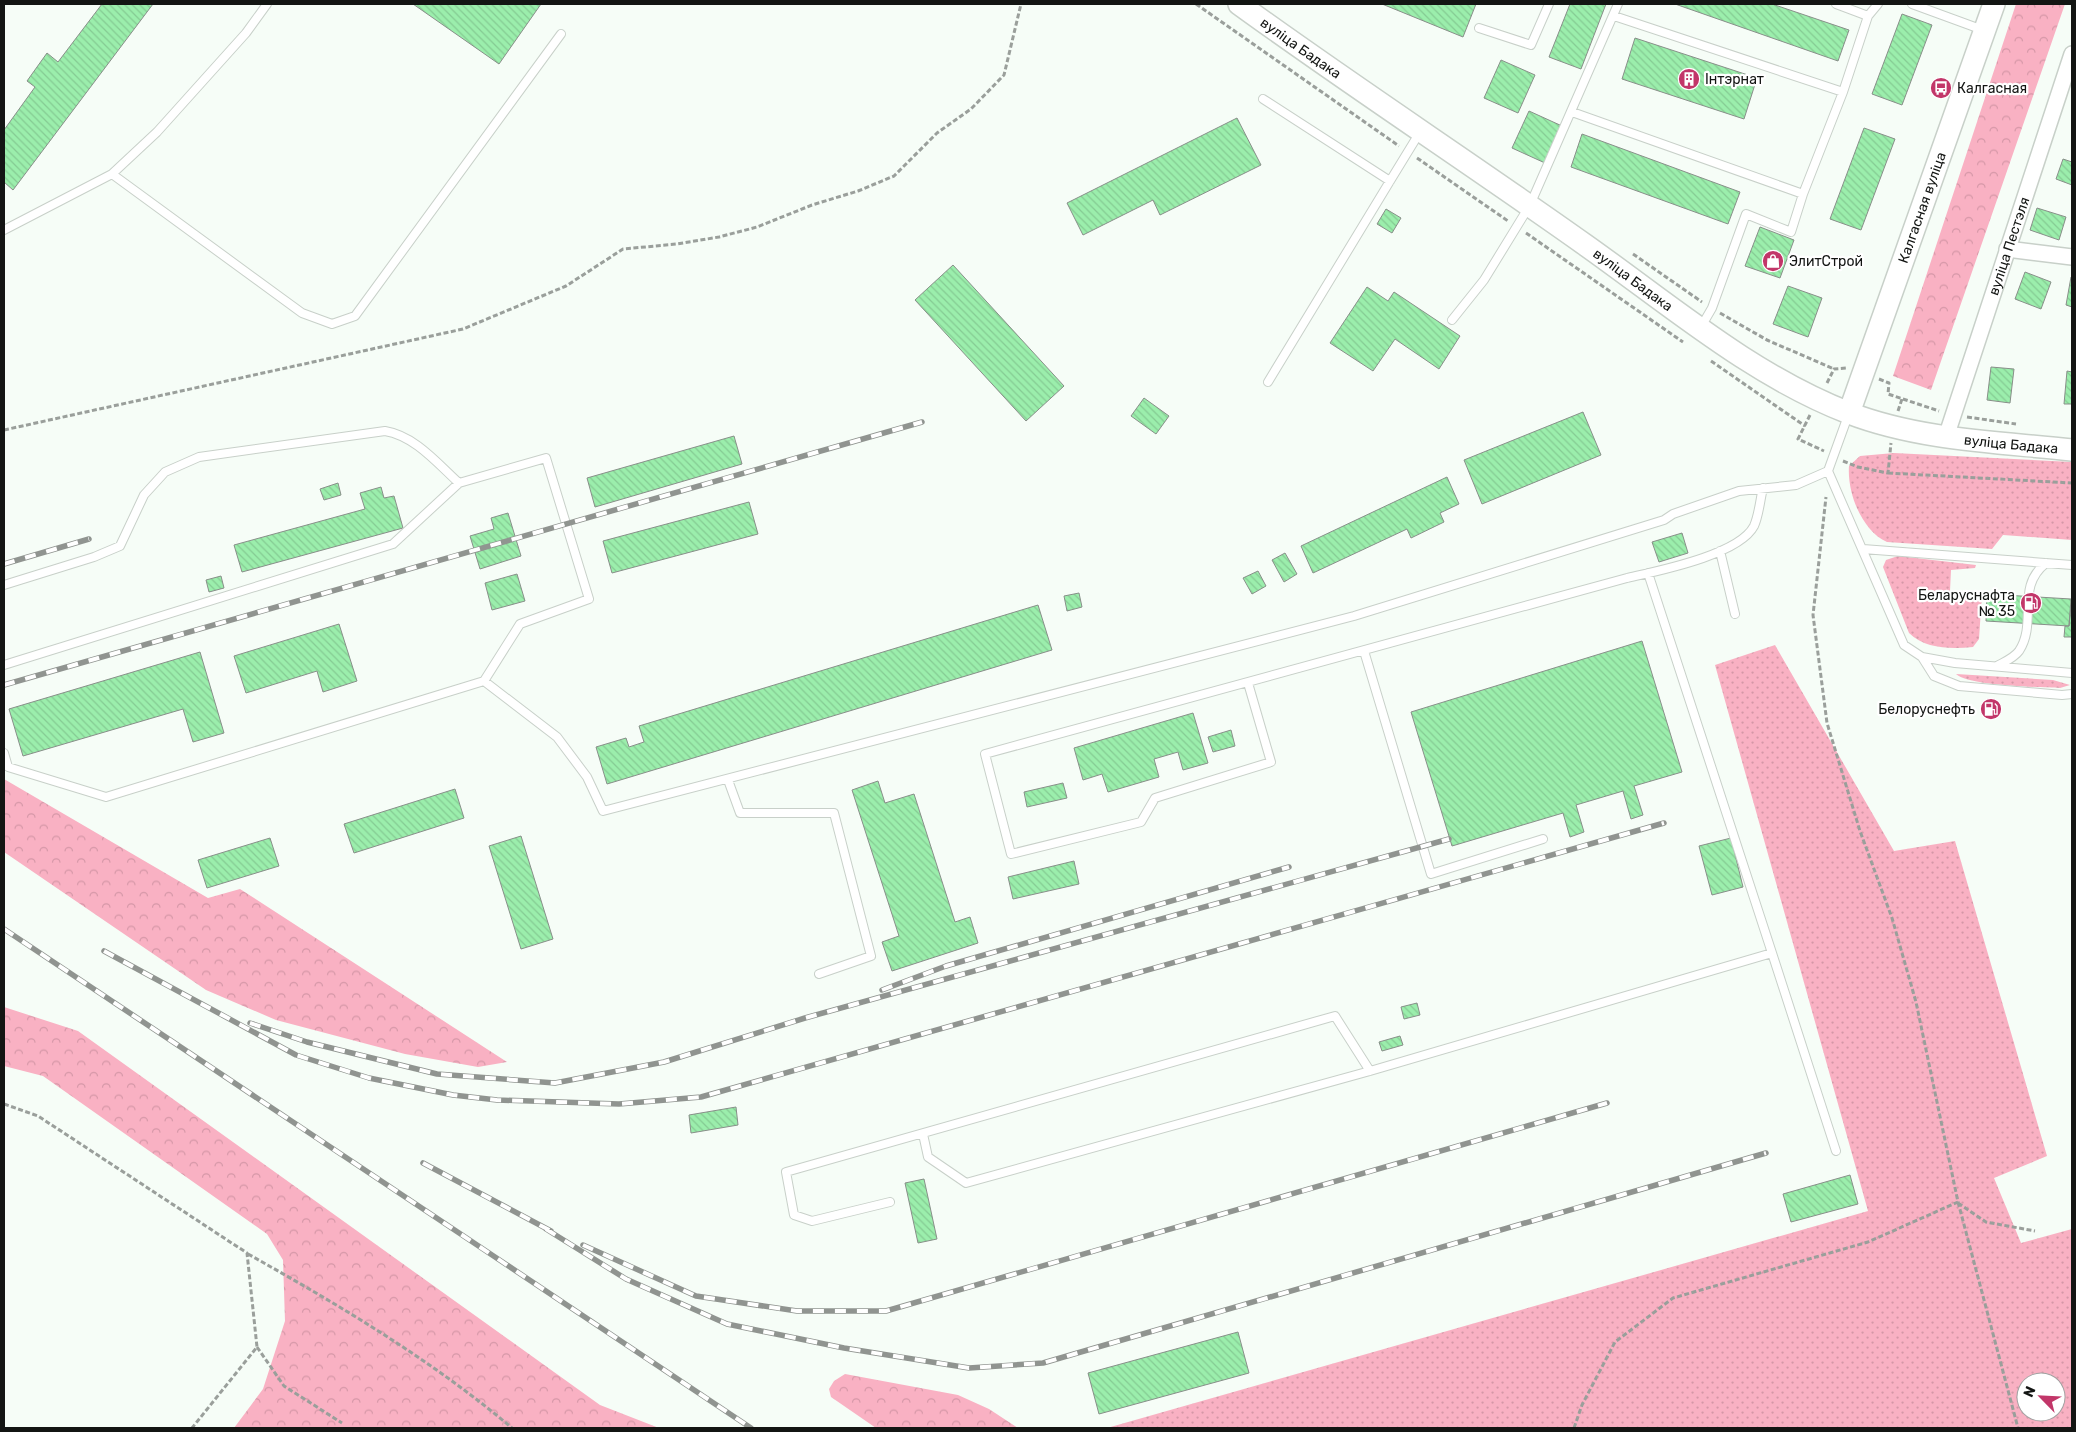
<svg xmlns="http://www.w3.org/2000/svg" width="2076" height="1432" font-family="Rubik,sans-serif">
  <defs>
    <pattern id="grass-dots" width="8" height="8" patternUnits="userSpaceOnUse" patternTransform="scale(1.25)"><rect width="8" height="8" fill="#f9b1c3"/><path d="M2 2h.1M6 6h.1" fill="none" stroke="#d597a7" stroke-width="1.8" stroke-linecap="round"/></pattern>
    <pattern id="forest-crowns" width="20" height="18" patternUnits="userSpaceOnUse" patternTransform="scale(1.25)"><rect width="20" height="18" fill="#f9b1c3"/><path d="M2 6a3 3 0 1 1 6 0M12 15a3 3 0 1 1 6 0" fill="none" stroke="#d597a7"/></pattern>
    <pattern id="building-back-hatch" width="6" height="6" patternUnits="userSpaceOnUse" patternTransform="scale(1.25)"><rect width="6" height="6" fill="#9beeac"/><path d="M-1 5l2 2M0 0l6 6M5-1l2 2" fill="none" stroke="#85cb93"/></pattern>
  </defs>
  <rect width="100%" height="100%" fill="#f6fdf7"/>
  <path fill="url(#grass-dots)" fill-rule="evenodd" d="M 1894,453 L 2072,462 L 2072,540 L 2003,535 L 1992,549 L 1887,542 C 1862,531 1847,493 1849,466 L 1860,456 Z
    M 1898,556 L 1976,565 L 1975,568 L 1951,570 L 1950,591 L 1982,594 L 1979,639 L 1973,647 C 1951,649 1925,649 1909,633 L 1883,567 L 1886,560 Z
    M 1775,645 L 1894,851 L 1955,841 L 2047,1156 L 1994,1178 L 2021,1243 L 2072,1229 L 2072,1428 L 1107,1428 L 1868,1211 L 1715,665 ZM 2026,1382 L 2056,1382 L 2056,1412 L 2026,1412 Z
    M 1956,674 L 2053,680 L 2070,685 L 2060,688 C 2040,687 1968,686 1956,674 Z"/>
  <path fill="url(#forest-crowns)" d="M 2016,4 L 2065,4 L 1931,390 L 1893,376 Z
    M 4,779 L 208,898 L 240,889 L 507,1062 L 478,1067 L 405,1054 L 276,1020 L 206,990 L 4,852 Z
    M 4,1007 L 78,1031 L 600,1405 L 659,1428 L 234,1428 L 263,1389 L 285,1321 L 283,1260 L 267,1234 L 43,1076 L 4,1066 Z
    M 845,1374 L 958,1395 L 989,1409 L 1018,1428 L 876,1428 L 831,1397 L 829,1389 L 834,1381 Z"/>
  <path fill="url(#building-back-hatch)" stroke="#888f89" d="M 102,4 L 153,4 L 13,190 L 4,182 L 4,130 L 35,87 L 27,81 L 47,53 L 58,62 Z
    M 413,4 L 541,4 L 499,64 Z
    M 1382,4 L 1476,4 L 1463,37 Z
    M 1570,4 L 1606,4 L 1581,69 L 1549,57 Z
    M 1675,4 L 1772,4 L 1849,30 L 1838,61 Z
    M 1902,14 L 1932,25 L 1902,105 L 1872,94 Z
    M 1635,38 L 1757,78 L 1744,119 L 1622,79 Z
    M 1501,60 L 1535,75 L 1518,113 L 1484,98 Z
    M 1529,111 L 1562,126 L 1545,163 L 1512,148 Z
    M 1237,118 L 1261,165 L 1160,215 L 1153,200 L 1083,235 L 1067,203 Z
    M 1864,128 L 1895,139 L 1861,230 L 1830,219 Z
    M 1582,134 L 1740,192 L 1728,224 L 1571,167 Z
    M 2063,159 L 2072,162 L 2072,185 L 2056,179 Z
    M 2037,208 L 2066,217 L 2059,240 L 2030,230 Z
    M 1386,209 L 1401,218 L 1392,233 L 1377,224 Z
    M 1760,227 L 1794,240 L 1780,278 L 1745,266 Z
    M 953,265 L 1064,386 L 1026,421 L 915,300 Z
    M 2025,272 L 2051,282 L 2041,309 L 2015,299 Z
    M 2071,277 L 2072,277 L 2072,307 L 2066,305 Z
    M 1788,286 L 1822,298 L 1808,337 L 1773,324 Z
    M 1367,287 L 1388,301 L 1394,292 L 1460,336 L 1439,369 L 1395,339 L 1373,371 L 1330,343 Z
    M 1991,367 L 2014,369 L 2010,403 L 1987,400 Z
    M 2067,371 L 2072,372 L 2072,404 L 2064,404 Z
    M 1144,398 L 1169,416 L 1156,434 L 1131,416 Z
    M 1583,412 L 1601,455 L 1482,504 L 1464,460 Z
    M 734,436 L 742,464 L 595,507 L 587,478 Z
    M 1447,477 L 1459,504 L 1440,513 L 1444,522 L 1411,538 L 1407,529 L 1313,573 L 1301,546 Z
    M 338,483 L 341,495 L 324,500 L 320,489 Z
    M 381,487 L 384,498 L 394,496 L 403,528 L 242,572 L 234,545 L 365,509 L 360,493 Z
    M 749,502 L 758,534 L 612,573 L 603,541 Z
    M 508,513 L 521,556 L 480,569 L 470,536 L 494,529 L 491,518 Z
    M 1682,533 L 1688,553 L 1659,562 L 1652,542 Z
    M 1285,553 L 1297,574 L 1284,582 L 1272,560 Z
    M 1258,571 L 1266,586 L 1252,594 L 1243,578 Z
    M 517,574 L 525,601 L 492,610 L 485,583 Z
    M 221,576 L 224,588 L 209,592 L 206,580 Z
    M 1079,593 L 1082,607 L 1067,611 L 1064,596 Z
    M 1987,594 L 2071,599 L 2069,626 L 1986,621 Z
    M 1038,605 L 1052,650 L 607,784 L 596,747 L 626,738 L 629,747 L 644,742 L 639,726 Z
    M 2071,605 L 2072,637 L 2064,637 L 2065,626 L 2069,626 Z
    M 339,624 L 357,681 L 323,692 L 317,671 L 246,693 L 234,656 Z
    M 1642,641 L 1682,772 L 1634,786 L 1643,815 L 1631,819 L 1623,791 L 1576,805 L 1584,832 L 1570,837 L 1563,813 L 1452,846 L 1411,712 Z
    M 200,652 L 224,733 L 193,742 L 183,709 L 23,756 L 9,709 Z
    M 1193,713 L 1208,763 L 1183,770 L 1178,752 L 1154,759 L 1159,777 L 1108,792 L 1102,774 L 1083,780 L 1074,748 Z
    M 1231,730 L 1235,746 L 1213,752 L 1208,737 Z
    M 878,781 L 885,803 L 914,794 L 955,922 L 970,917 L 978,943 L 892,971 L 882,942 L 899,936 L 852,790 Z
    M 1063,783 L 1067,798 L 1027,807 L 1024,792 Z
    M 455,789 L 464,818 L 354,853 L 344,824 Z
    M 521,836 L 553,939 L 521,949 L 489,846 Z
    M 270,838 L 279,866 L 207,888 L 198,860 Z
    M 1731,838 L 1743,887 L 1712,895 L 1699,846 Z
    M 1074,861 L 1079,884 L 1013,899 L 1008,877 Z
    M 1417,1003 L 1420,1015 L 1404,1019 L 1401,1007 Z
    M 1400,1036 L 1403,1045 L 1382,1051 L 1379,1042 Z
    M 736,1107 L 738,1125 L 691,1133 L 689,1115 Z
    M 1850,1175 L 1858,1204 L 1791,1222 L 1783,1194 Z
    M 924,1179 L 937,1239 L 918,1243 L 905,1183 Z
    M 1238,1332 L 1249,1373 L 1099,1414 L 1088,1373 Z"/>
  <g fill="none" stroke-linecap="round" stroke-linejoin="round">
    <g stroke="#c8d0c9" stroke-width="10">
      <path id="lane" d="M 1912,4 L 1983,30
        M 1614,16 L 1843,92 L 1868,16 L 1836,4
        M 1868,16 L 1878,4
        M 1479,28 L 1531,45 L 1549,4
        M 1263,99 L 1390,181 L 1420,132
        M 1572,112 L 1803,194 L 1843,92
        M 112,174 L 302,313 L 332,324 L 355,316 L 561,34
        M 4,230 L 112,174 L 157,132 L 246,33 L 267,4
        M 1452,320 L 1484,280 L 1530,205 L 1618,4
        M 1701,327 L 1712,308 L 1746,214 L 1791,232 L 1803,194
        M 1268,382 L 1390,181
        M 1828,471 L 1904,645 L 1922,657 L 1955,663 L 2072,673
        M 1863,549 L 2072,565
        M 1720,551 L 1735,614
        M 1648,573 L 1772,953
        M 4,585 L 94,557 L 120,546 L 144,495 L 165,472 L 199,457 L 385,431 C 415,436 437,463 459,483
        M 1364,651 L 1431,874 L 1543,839
        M 1922,657 L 1934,676 L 1959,686 L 2062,695 L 2072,694
        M 4,665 L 393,544 L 459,483 L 546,458 L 589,599 L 520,624 L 484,681
        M 1997,666 C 2004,662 2014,658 2019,651 C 2038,622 2015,587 2046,563
        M 1248,683 L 1271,762 L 1155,798 L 1141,822 L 1011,854 L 985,754 L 1627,578 C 1657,571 1739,555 1754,526 C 1759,515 1760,500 1763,488
        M 4,753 L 8,767 L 106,797 L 484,681 L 557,737 L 587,777 L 603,811 L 1354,616 L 1664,520 L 1673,514 L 1739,491 L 1796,485 L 1828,471 L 1849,413
        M 728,780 L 740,813 L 834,813 L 871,956 L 819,974
        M 923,1134 L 928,1157 L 966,1183 L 1370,1071 L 1772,953 L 1836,1151
        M 890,1202 L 812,1221 L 794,1215 L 786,1172 L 1335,1016 L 1370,1071"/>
    </g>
    <g stroke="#c8d0c9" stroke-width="18">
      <g id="street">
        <path d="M 2007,249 L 2072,257"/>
        <path id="s1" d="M 1946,437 L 2072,54"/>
      </g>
    </g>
    <g stroke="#c8d0c9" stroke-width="24">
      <g id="secondary">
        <path id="s2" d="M 1239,4 C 1352,86 1470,163 1584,244 C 1669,304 1751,375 1849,413 C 1919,440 1998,442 2072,450"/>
        <path id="s3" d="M 1849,413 L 1994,4"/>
      </g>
    </g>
    <path stroke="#9a9f9b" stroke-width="3" stroke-dasharray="5 2.5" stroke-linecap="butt" d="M 1196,4 L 1399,146
      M 1417,158 L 1508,221
      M 1526,233 L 1683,342
      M 1633,254 L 1702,302
      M 1720,313 L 1767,340 L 1834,369
      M 1711,361 L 1805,426
      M 1879,379 L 1889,383 L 1888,394 L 1939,411
      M 1827,383 L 1834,369 L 1847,368
      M 1898,411 L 1902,399
      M 1810,415 L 1798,439 L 1824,451
      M 1967,417 L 2016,424
      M 4,430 L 463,329 L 566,286 L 623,249 L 677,244 L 719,237 L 757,227 L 812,205 L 858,191 L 894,176 L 937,133 L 971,109 L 1004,75 L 1021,4
      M 1843,461 L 1858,467 L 1888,473 L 1891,443
      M 1888,473 L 2072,483
      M 4,1104 L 38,1116 L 247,1253 L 257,1347 L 192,1428
      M 1958,1202 L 2018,1428
      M 1958,1203 L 1986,1222 L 2035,1231
      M 248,1254 C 339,1305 433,1361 512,1428
      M 257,1347 L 284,1386 L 342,1423
      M 1574,1428 L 1582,1405 L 1615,1342 L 1673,1298 L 1868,1242 L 1958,1202 L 1916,1002 L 1892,918 L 1860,831 L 1827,723 L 1813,615 L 1826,497"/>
    <use href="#lane" stroke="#fff" stroke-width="8"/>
    <use href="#street" stroke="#fff" stroke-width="15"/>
    <use href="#secondary" stroke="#fff" stroke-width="21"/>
    <g stroke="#909490" stroke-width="5.5">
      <path id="rail" d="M 4,564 L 89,539
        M 4,685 L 922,422
        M 4,929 L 751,1428
        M 104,951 L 296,1055 L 369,1078 L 453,1095 L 497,1100 L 619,1104 L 701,1097 L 1664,823
        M 882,990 L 946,966 L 1289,867
        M 250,1023 L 307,1042 L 437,1074 L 555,1083 L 664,1062 L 805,1018 L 1449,839
        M 423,1163 L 551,1231
        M 546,1229 L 626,1279 L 727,1324 L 844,1348 L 969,1368 L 1043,1363 L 1766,1153
        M 583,1245 L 696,1296 L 797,1311 L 886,1311 L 1607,1103"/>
    </g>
    <use href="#rail" stroke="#fff" stroke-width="4" stroke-dasharray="11" stroke-linecap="butt"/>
  </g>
  <defs>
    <g id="building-disc" transform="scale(1.125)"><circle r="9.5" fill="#c23669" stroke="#fff"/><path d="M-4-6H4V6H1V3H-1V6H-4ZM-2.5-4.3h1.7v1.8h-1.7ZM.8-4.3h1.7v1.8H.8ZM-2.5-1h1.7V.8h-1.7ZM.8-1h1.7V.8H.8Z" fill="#fff"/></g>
    <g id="bus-disc" transform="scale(1.125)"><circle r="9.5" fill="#c23669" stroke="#fff"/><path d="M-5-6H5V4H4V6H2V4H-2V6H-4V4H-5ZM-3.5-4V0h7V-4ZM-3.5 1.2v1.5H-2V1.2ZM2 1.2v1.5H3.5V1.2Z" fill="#fff"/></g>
    <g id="shop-disc" transform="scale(1.125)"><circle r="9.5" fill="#c23669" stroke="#fff"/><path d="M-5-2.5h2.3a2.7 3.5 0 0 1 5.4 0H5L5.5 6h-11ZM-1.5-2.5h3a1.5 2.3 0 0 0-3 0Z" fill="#fff"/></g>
    <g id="fuel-disc" transform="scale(1.125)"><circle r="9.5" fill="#c23669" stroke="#fff"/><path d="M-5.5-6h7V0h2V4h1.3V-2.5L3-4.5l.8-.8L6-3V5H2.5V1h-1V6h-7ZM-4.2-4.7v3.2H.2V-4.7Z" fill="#fff"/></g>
  </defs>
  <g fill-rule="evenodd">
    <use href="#building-disc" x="1689" y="79"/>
    <use href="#bus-disc" x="1941" y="88"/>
    <use href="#shop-disc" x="1773" y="261"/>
    <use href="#fuel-disc" x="2031" y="603"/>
    <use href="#fuel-disc" x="1991" y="709"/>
  </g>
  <g text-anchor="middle" stroke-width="4.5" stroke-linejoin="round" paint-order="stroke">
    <g font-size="14" fill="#131513" stroke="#fff">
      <text dy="5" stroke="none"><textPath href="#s2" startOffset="76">вуліца Бадака</textPath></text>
      <text dy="5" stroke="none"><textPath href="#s3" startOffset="218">Калгасная вуліца</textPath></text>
      <text dy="5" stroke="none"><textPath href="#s1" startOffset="201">вуліца Пестэля</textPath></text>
      <text dy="5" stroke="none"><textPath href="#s2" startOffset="481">вуліца Бадака</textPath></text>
      <text dy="5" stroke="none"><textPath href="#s2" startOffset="901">вуліца Бадака</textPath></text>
    </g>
    <g font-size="14" fill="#131513" stroke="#fff" text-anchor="start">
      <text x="1705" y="84">Інтэрнат</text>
      <text x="1957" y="93">Калгасная</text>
      <text x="1789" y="266">ЭлитСтрой</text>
      <text x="2015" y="600" text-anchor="end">Беларуснафта<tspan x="2015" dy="16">№ 35</tspan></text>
      <text x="1975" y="714" text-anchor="end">Белоруснефть</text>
    </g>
  </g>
  <rect width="2076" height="1432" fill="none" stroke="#131513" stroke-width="10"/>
  <g transform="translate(2041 1397) rotate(294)"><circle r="24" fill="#ffffff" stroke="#a1a1a1"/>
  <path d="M0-4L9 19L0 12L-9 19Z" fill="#c23669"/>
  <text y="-8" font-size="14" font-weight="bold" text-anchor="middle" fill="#131513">N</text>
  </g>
</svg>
